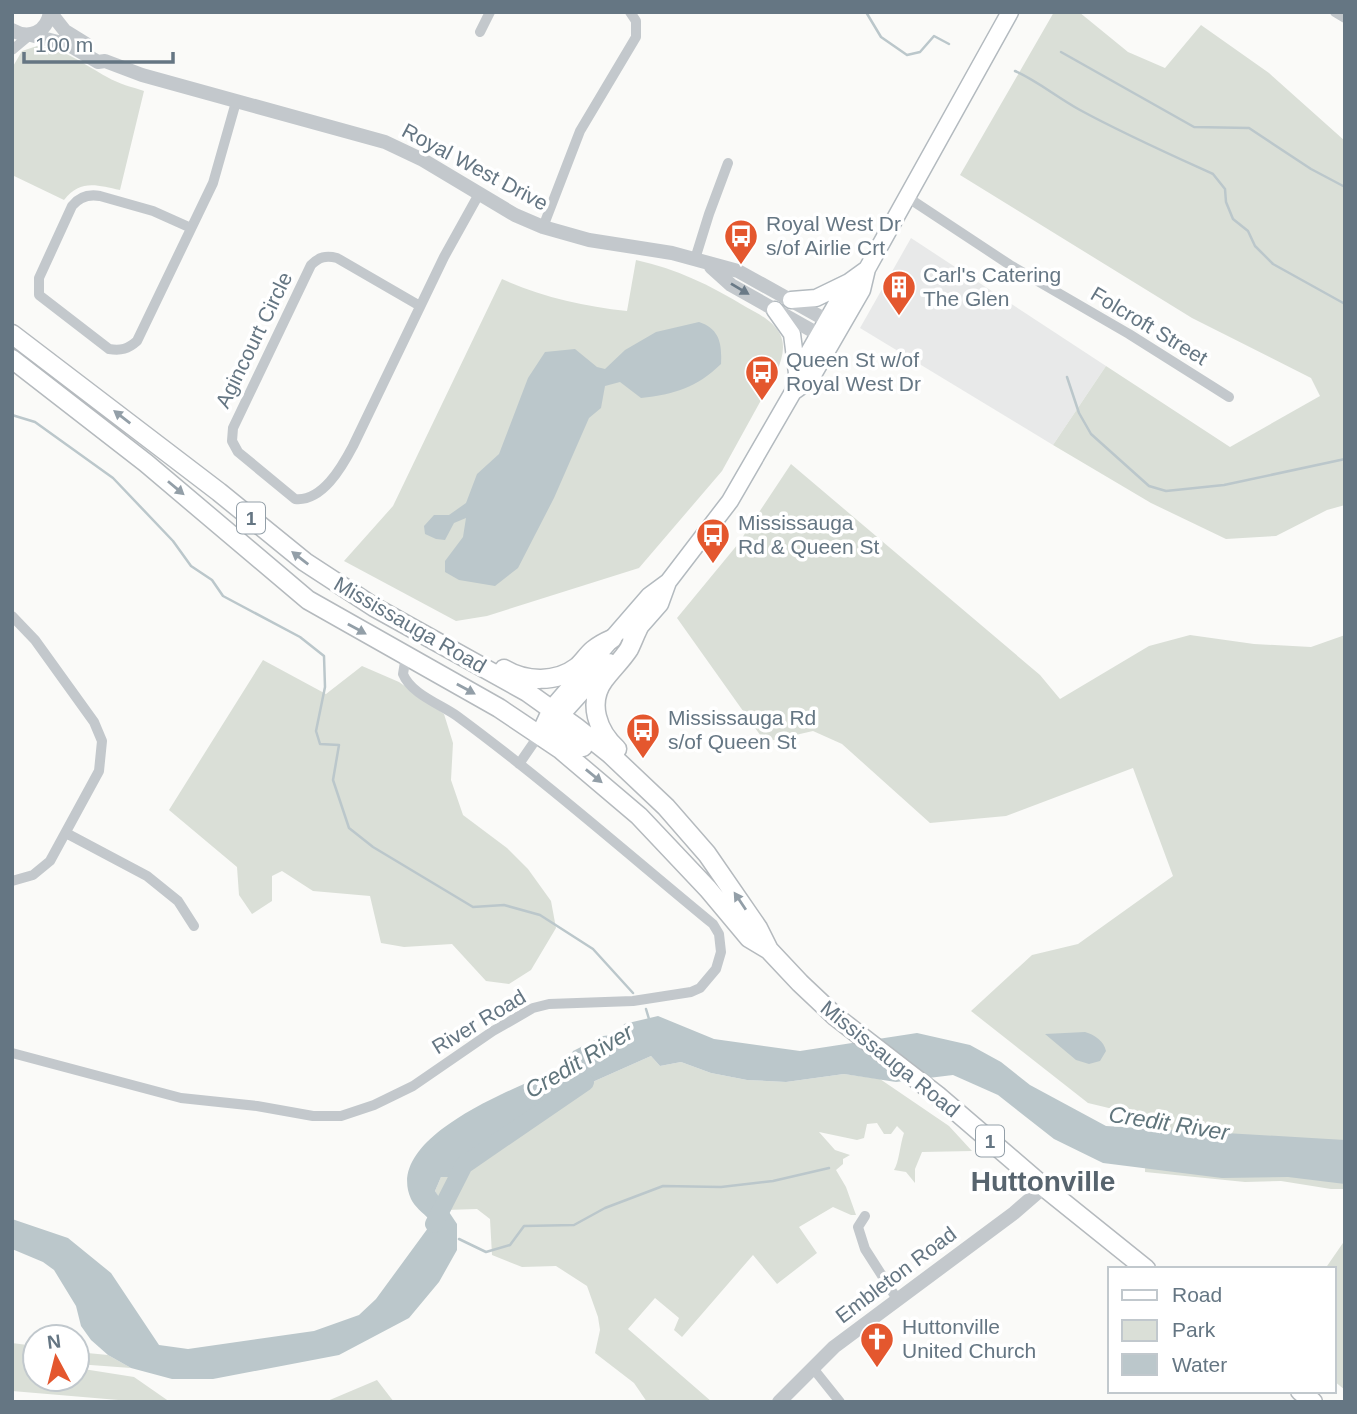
<svg xmlns="http://www.w3.org/2000/svg" width="1357" height="1414" font-family="Arial,sans-serif">
  <rect width="100%" height="100%" fill="#fafaf8"/>
  <path fill="#e8e9e9" d="M 911,238 L 1106,366 L 1053,445 L 860,328 Z"/>
  <path fill="#dadfd7" d="M 1054,12 L 1079,12 L 1128,52 L 1165,68 L 1201,25 L 1269,73 L 1345,141 L 1345,505 L 1327,510 L 1276,536 L 1226,539 L 1151,503 L 1053,445 L 1106,366 L 1230,447 L 1320,396 L 1311,378 L 1192,318 L 960,175 Z
    M 37,46 C 64,48 85,65 107,77 C 119,84 132,87 144,91 L 120,190 C 97,185 80,179 64,200 L 12,175 L 12,68 L 22,51 Z
    M 636,260 C 677,269 710,285 746,307 C 759,314 773,321 780,334 C 786,346 782,359 777,371 L 722,471 L 639,568 L 487,616 L 456,621 L 344,561 L 393,506 L 502,279 C 542,297 583,306 627,311 Z
    M 791,464 L 1040,675 L 1060,699 L 1149,646 L 1190,635 L 1254,644 L 1311,647 L 1345,635 L 1345,1189 L 1331,1189 L 1281,1181 L 1245,1182 L 1145,1172 L 1146,1117 L 1088,1103 L 971,1011 L 1032,955 L 1078,944 L 1173,876 L 1133,768 L 1006,816 L 930,823 L 842,744 L 813,731 L 765,742 L 677,618 L 738,544 Z
    M 263,660 L 326,694 L 362,666 L 399,682 L 444,714 L 453,743 L 451,780 L 463,815 L 507,848 L 528,869 L 551,901 L 556,928 L 531,970 L 509,984 L 486,981 L 452,944 L 404,947 L 381,943 L 370,896 L 313,891 L 282,871 L 272,876 L 272,901 L 252,914 L 239,895 L 237,867 L 169,810 Z
    M 651,1056 L 660,1066 L 681,1062 L 711,1073 L 747,1080 L 786,1082 L 844,1074 L 880,1079 L 949,1126 L 972,1151 L 922,1152 L 915,1169 L 915,1183 L 906,1172 L 894,1170 C 899,1163 900,1144 904,1133 L 897,1126 L 891,1134 L 884,1134 L 877,1123 L 867,1124 L 864,1138 L 857,1140 L 819,1132 L 835,1150 L 850,1155 L 843,1159 L 843,1164 L 836,1170 L 846,1187 L 856,1215 L 851,1215 L 833,1207 L 799,1227 L 817,1253 L 777,1284 L 753,1255 L 682,1337 L 674,1330 L 679,1318 L 655,1298 L 628,1329 L 712,1402 L 647,1402 L 634,1383 L 595,1353 L 600,1330 L 598,1317 L 587,1286 L 556,1266 L 522,1267 L 492,1255 L 490,1219 L 477,1209 L 446,1210 L 435,1191 L 441,1177 L 450,1177 L 473,1158 L 521,1133 L 543,1104 Z
    M 1345,1240 L 1345,1390 L 1334,1381 L 1334,1269 L 1325,1269 Z
    M 12,1343 L 35,1346 L 35,1379 L 77,1379 L 77,1368 L 134,1377 L 170,1402 L 142,1402 L 12,1391 Z
    M 77,1352 L 108,1355 L 131,1368 L 77,1364 Z
    M 377,1380 L 394,1402 L 325,1402 Z"/>
  <path fill="#bbc7cb" d="M 699,322 C 720,329 722,344 721,364 C 696,388 675,394 641,398 L 620,382 L 605,386 L 601,408 L 589,418 L 554,498 L 518,568 L 495,586 L 459,580 L 445,572 L 445,561 L 463,537 L 466,518 L 454,523 L 445,540 L 436,539 L 425,534 L 424,526 L 434,515 L 449,515 L 466,503 L 477,474 L 499,454 L 528,378 L 545,352 L 575,349 L 597,367 L 605,369 L 625,350 L 656,332 Z
    M 658,1016 L 714,1039 L 800,1051 L 917,1033 L 970,1045 L 1001,1062 L 1030,1085 L 1106,1126 L 1345,1140 L 1345,1184 L 1288,1177 L 1222,1178 L 1103,1163 L 1054,1139 L 998,1095 L 953,1075 L 896,1082 L 844,1074 L 786,1082 L 747,1080 L 711,1073 L 681,1062 L 660,1066 L 651,1056 L 543,1104 L 521,1133 L 473,1158 L 450,1177 L 441,1177 L 435,1191 L 457,1224 L 457,1250 L 439,1282 L 409,1318 L 339,1355 L 213,1379 L 172,1379 L 131,1368 L 108,1355 L 91,1340 L 81,1326 L 76,1306 L 54,1270 L 43,1262 L 12,1249 L 12,1219 L 68,1238 L 111,1273 L 159,1345 L 188,1349 L 314,1331 L 359,1315 L 376,1299 L 428,1228 L 429,1219 C 423,1213 414,1206 411,1199 C 382,1135 524,1085 566,1066 L 573,1051 L 603,1036 L 621,1034 L 624,1024 Z
    M 1085,1032 C 1095,1035 1104,1041 1106,1051 L 1100,1061 L 1089,1064 L 1076,1060 L 1045,1034 Z"/>
  <g fill="none" stroke-linecap="round" stroke-linejoin="round">
    <path stroke="#bbc7cb" stroke-width="2.5" d="M 866,12 L 881,37 L 907,55 L 920,52 L 934,36 L 949,44
      M 1061,52 L 1194,127 L 1249,128 L 1311,169 L 1345,187
      M 1015,71 C 1039,82 1058,98 1080,110 C 1124,134 1169,154 1213,174 L 1225,189 L 1226,202 L 1233,219 L 1248,231 L 1255,246 L 1273,264 L 1345,304
      M 1067,377 L 1079,413 L 1091,434 L 1149,486 L 1166,491 L 1224,485 L 1345,459
      M 12,415 L 35,422 L 113,478 L 173,541 L 191,566 L 212,580 L 223,596 L 300,637 L 324,656 L 325,687 L 316,731 L 320,744 L 339,745 L 333,780 L 349,828 L 373,847 L 473,907 L 504,905 L 540,915 L 593,949 L 633,993
      M 646,1009 L 649,1019
      M 459,1239 L 486,1252 L 510,1245 L 524,1226 L 574,1225 L 605,1208 L 663,1186 L 721,1187 L 773,1181 L 829,1168"/>
    <path stroke="#bbc7cb" stroke-width="18" d="M 434,1224 L 464,1165 L 585,1082"/>
    <g stroke="#b3babf" stroke-width="19">
      <path id="secondary" d="M 791,300 L 816,298 L 849,282
        M 775,310 L 792,334 L 797,373
        M 793,392 L 810,380 L 862,290 L 867,269 L 1010,12
        M 631,637 L 660,604 L 668,582
        M 554,723 L 609,662
        M 539,735 L 551,709 L 649,596 L 668,582 L 730,501 L 793,392 L 797,373 L 849,282 L 867,269"/>
    </g>
    <g stroke="#b5babe" stroke-width="21">
      <path id="primary" d="M 12,334 L 219,492 L 305,562 L 374,607 L 527,692 L 576,727 L 610,754 L 666,807 L 707,854 L 758,928 L 769,950 L 800,983 L 836,1017 L 937,1095 L 1044,1187 L 1146,1269
        M 12,359 L 146,463 L 308,600 L 499,708 L 560,749 L 639,816 L 708,889 L 749,938 L 769,950
        M 504,669 C 526,682 556,683 577,667 C 583,662 587,655 593,650 C 598,646 605,642 612,639
        M 539,735 C 559,729 568,735 583,747
        M 617,749 C 598,732 587,703 604,680 C 612,669 622,660 629,649 C 632,643 635,635 638,629
        M 1300,1391 L 1313,1402"/>
    </g>
    <path stroke="#c3c8cc" stroke-width="10" d="M 1335,12 L 1345,18
      M 480,32 L 490,12
      M 12,50 L 30,35
      M 907,197 L 1010,265 L 1129,334 L 1229,397
      M 543,227 L 580,131 L 636,37 L 636,21 L 630,12
      M 191,228 L 153,211 L 100,196 C 89,194 79,197 72,206 L 39,278 L 39,295 L 109,349 C 121,351 128,349 137,341 L 213,183 L 236,102
      M 695,259 L 709,214 L 728,163
      M 420,306 L 337,258 C 326,255 319,257 311,265 L 233,428 L 232,441 L 238,452 L 295,499 C 322,502 342,467 353,446 L 444,257 L 479,194
      M 12,616 L 35,640 L 94,722 L 102,741 L 99,771 L 50,861 L 33,875 L 12,881
      M 519,764 L 539,735
      M 66,833 L 147,876 L 178,901 L 194,926
      M 12,1053 L 181,1098 L 257,1106 L 313,1116 L 341,1116 L 374,1105 L 413,1086 L 493,1031 L 533,1008 L 549,1004 L 633,1001 L 691,992 L 700,988 L 716,969 L 721,952 L 719,934 L 713,924 C 628,854 545,781 457,716 C 440,704 411,694 403,674 L 406,656
      M 865,1216 L 858,1227 L 865,1249 L 897,1299
      M 812,1367 L 840,1402"/>
    <path stroke="#c3c8cc" stroke-width="14" d="M 50,12 L 65,31 L 86,44
      M 12,30 C 29,40 47,32 50,12
      M 31,35 L 69,45 L 98,62 L 105,61 L 142,75 L 385,142 L 423,160 L 515,215 L 543,227 L 589,240 L 672,253 L 738,271 L 835,325
      M 711,267 L 731,285 L 827,339
      M 779,1402 L 834,1347 L 1014,1213 L 1044,1187"/>
    <use href="#secondary" stroke="#fff" stroke-width="16"/>
    <use href="#primary" stroke="#fff" stroke-width="18"/>
  </g>
  <defs><path id="oneway-solid" d="M-6-.8H1V-3.2L6.5 0L1 3.2V.8H-6Z" transform="scale(1.75)"/></defs>
  <use fill="#6a7a87" href="#oneway-solid" transform="translate(740 289) rotate(31)"/>
  <g fill="#939fa8">
    <use href="#oneway-solid" transform="translate(122 417) rotate(-142)"/>
    <use href="#oneway-solid" transform="translate(176 488) rotate(40)"/>
    <use href="#oneway-solid" transform="translate(300 558) rotate(-142)"/>
    <use href="#oneway-solid" transform="translate(357 629) rotate(29)"/>
    <use href="#oneway-solid" transform="translate(466 689) rotate(29)"/>
    <use href="#oneway-solid" transform="translate(594 776) rotate(39)"/>
    <use href="#oneway-solid" transform="translate(740 901) rotate(-124)"/>
  </g>
  <defs>
    <g id="bus-pin" transform="scale(1.75)"><path d="M0 17L-7.5 6A9.5 9.5 0 1 1 7.5 6Z" fill="#e4572e" stroke="#fff"/><path d="M-5-6H5V4H4V6H2V4H-2V6H-4V4H-5ZM-3.5-4V0h7V-4ZM-3.5 1.2v1.5H-2V1.2ZM2 1.2v1.5H3.5V1.2Z" fill="#fff"/></g>
    <g id="building-pin" transform="scale(1.75)"><path d="M0 17L-7.5 6A9.5 9.5 0 1 1 7.5 6Z" fill="#e4572e" stroke="#fff"/><path d="M-4-6H4V6H1V3H-1V6H-4ZM-2.5-4.3h1.7v1.8h-1.7ZM.8-4.3h1.7v1.8H.8ZM-2.5-1h1.7V.8h-1.7ZM.8-1h1.7V.8H.8Z" fill="#fff"/></g>
    <g id="church-pin" transform="scale(1.75)"><path d="M0 17L-7.5 6A9.5 9.5 0 1 1 7.5 6Z" fill="#e4572e" stroke="#fff"/><path d="M-1.2-6h2.4v3.5h3.3v2.4h-3.3V6h-2.4V-.1h-3.3v-2.4h3.3Z" fill="#fff"/></g>
  </defs>
  <g fill-rule="evenodd">
    <use href="#bus-pin" x="741" y="236"/>
    <use href="#building-pin" x="899" y="287"/>
    <use href="#bus-pin" x="762" y="372"/>
    <use href="#bus-pin" x="713" y="535"/>
    <use href="#bus-pin" x="643" y="730"/>
    <use href="#church-pin" x="877" y="1339"/>
  </g>
  <g text-anchor="middle" stroke-width="7" stroke-linejoin="round" paint-order="stroke">
    <g fill="#fff" stroke="#939fa8" stroke-width="2">
      <rect x="237" y="502.5" width="28" height="31" rx="5"/>
      <rect x="976" y="1125.5" width="28" height="31" rx="5"/>
    </g>
    <g font-size="19" font-weight="bold" fill="#657683">
      <text x="251" y="525">1</text>
      <text x="990" y="1148">1</text>
    </g>
    <g font-size="21" fill="#657683" stroke="#fff">
      <text transform="translate(475 167) rotate(28)" y="7">Royal West Drive</text>
      <text transform="translate(1149 326) rotate(31)" y="7">Folcroft Street</text>
      <text transform="translate(254 340) rotate(-64)" y="7">Agincourt Circle</text>
      <text transform="translate(410 625) rotate(30)" y="7">Mississauga Road</text>
      <text transform="translate(479 1022) rotate(-31)" y="7">River Road</text>
      <text transform="translate(890 1059) rotate(39)" y="7">Mississauga Road</text>
      <text transform="translate(896 1275) rotate(-37)" y="7">Embleton Road</text>
    </g>
    <g font-size="21" fill="#657683" stroke="#fff" text-anchor="start">
      <text x="766" y="231">Royal West Dr<tspan x="766" dy="24">s/of Airlie Crt</tspan></text>
      <text x="923" y="282">Carl's Catering<tspan x="923" dy="24">The Glen</tspan></text>
      <text x="786" y="367">Queen St w/of<tspan x="786" dy="24">Royal West Dr</tspan></text>
      <text x="738" y="530">Mississauga<tspan x="738" dy="24">Rd &amp; Queen St</tspan></text>
      <text x="668" y="725">Mississauga Rd<tspan x="668" dy="24">s/of Queen St</tspan></text>
      <text x="902" y="1334">Huttonville<tspan x="902" dy="24">United Church</tspan></text>
    </g>
    <g font-size="23" font-style="italic" fill="#60757c" stroke="#fff">
      <text transform="translate(579 1061) rotate(-31)" y="8">Credit River</text>
      <text transform="translate(1169 1123) rotate(9)" y="8">Credit River</text>
    </g>
    <g font-size="28" font-weight="bold" fill="#57646e" stroke="#fff">
      <text x="1043" y="1191">Huttonville</text>
    </g>
  </g>
  <rect width="1357" height="1414" fill="none" stroke="#657683" stroke-width="28"/>
  <rect x="1108" y="1267" width="228" height="126" fill="#ffffff" stroke="#c1c8cd" stroke-width="2"/>
  <rect x="1122" y="1290" width="35" height="10" fill="#ffffff" stroke="#c1c8cd" stroke-width="2"/>
  <text x="1172" y="1302" font-size="21" fill="#657683">Road</text>
  <rect x="1122" y="1320" width="35" height="21" fill="#dadfd7" stroke="#c1c8cd" stroke-width="2"/>
  <text x="1172" y="1337" font-size="21" fill="#657683">Park</text>
  <rect x="1122" y="1354" width="35" height="21" fill="#bbc7cb" stroke="#c1c8cd" stroke-width="2"/>
  <text x="1172" y="1372" font-size="21" fill="#657683">Water</text>
  <g transform="translate(56 1358) rotate(353)"><circle r="33" fill="#ffffff" stroke="#c1c8cd" stroke-width="2"/>
  <path d="M0-5L12 26L0 18L-12 26Z" fill="#e4572e"/>
  <text y="-10" font-size="19" font-weight="bold" text-anchor="middle" fill="#657683">N</text>
  </g>
  <path d="M24 52v10h149v-10" fill="none" stroke="#657683" stroke-width="3.5"/>
  <text x="35" y="52" font-size="21" fill="#657683" stroke="#ffffff" stroke-width="5" paint-order="stroke">100 m</text>
</svg>
